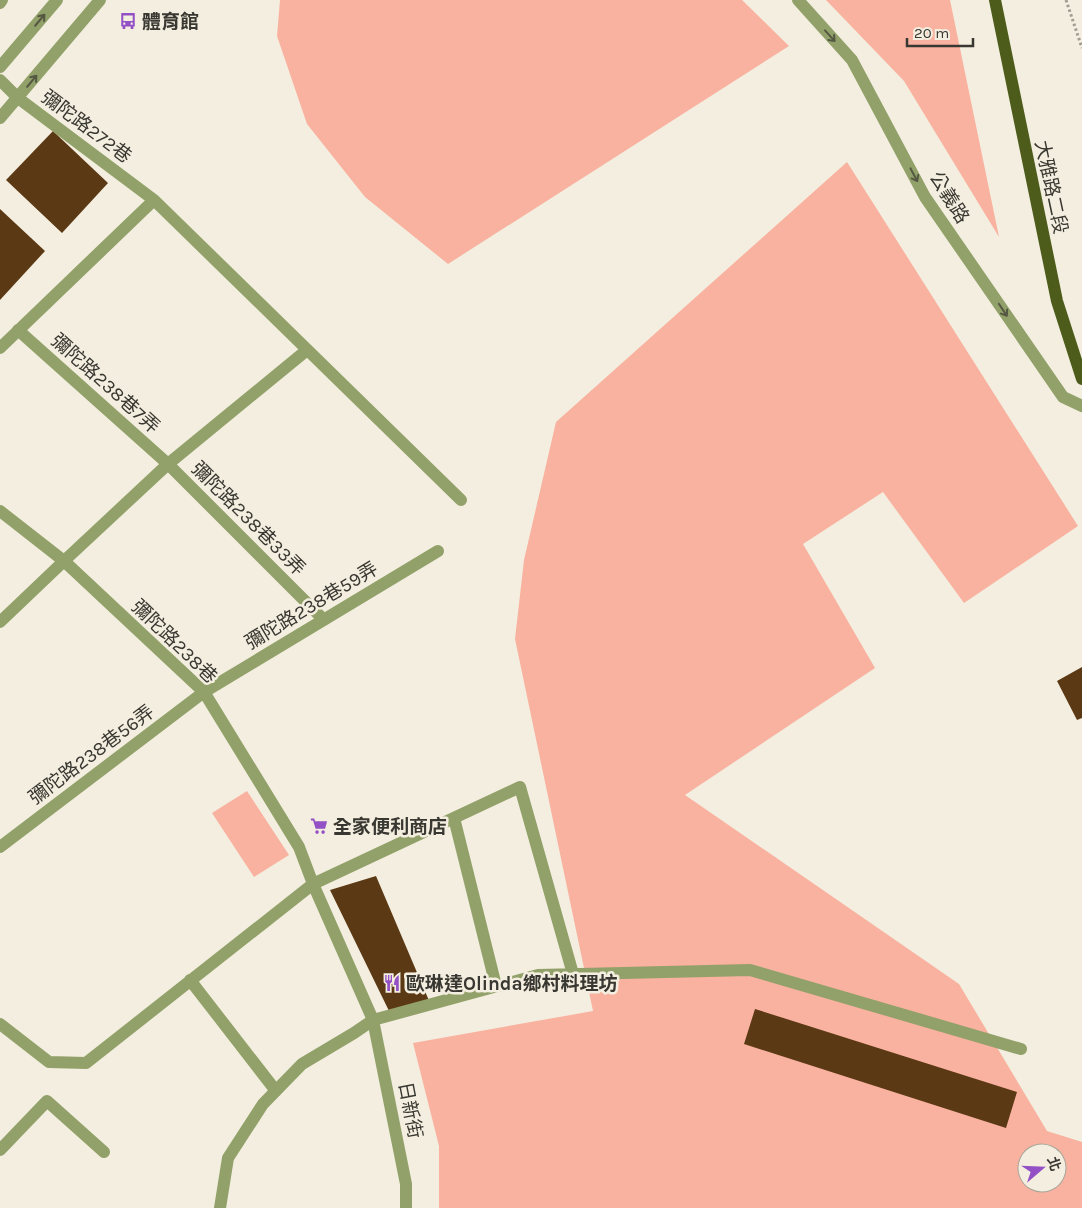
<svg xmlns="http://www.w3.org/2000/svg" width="1082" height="1208" font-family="Karla,'Noto Sans TC',sans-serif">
  <rect width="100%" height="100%" fill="#f3eedf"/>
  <path fill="#f9b2a0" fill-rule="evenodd" d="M 280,0 L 742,0 L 789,46 L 448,264 L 365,197 L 307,124 L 277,36 Z
    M 826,0 L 950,0 L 999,237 L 904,81 Z
    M 847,162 L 1078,526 L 964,603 L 883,492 L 803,544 L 875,668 L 685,795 L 959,984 L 1047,1131 L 1082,1142 L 1082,1208 L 439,1208 L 439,1146 L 413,1043 L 593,1011 L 515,639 L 524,560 L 556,422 ZM 1027,1153 L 1057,1153 L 1057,1183 L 1027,1183 Z
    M 247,791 L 289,855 L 254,877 L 212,813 Z"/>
  <path fill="#5c3915" d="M 53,131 L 108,183 L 62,233 L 6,180 Z
    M 0,209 L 45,251 L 0,300 Z
    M 1082,667 L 1082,718 L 1077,720 L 1057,681 Z
    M 376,876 L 430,1003 L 390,1013 L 330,890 Z
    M 755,1009 L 1017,1092 L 1006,1128 L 744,1044 Z"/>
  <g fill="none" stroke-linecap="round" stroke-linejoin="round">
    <path stroke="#a09c91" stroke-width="3" stroke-dasharray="2.5 2.5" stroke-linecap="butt" d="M 1066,0 L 1082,48"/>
    <path stroke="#92a169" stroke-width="12" d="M 798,0 L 852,60 L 925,197 L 1063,397 L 1082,406
      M 0,3 L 2,0
      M 0,67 L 57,0
      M 0,80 L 18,98 L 154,200 L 461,500
      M 0,118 L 100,0
      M 18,330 L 168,464 L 324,620
      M 0,348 L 154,200
      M 0,511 L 64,561 L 204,692 L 299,847 L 313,884 L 373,1020 L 406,1184 L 406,1208
      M 0,622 L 64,561 L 168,464 L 307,350
      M 454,818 L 496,986
      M 0,847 L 204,692 L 438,551
      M 190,980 L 276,1091
      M 0,1024 L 49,1062 L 86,1063 L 313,884 L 520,787 L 573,974
      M 0,1150 L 47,1101 L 104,1152
      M 220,1208 L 228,1158 L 263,1104 L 302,1064 L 354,1033 L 373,1020 L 538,975 L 750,970 L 1021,1049"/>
    <path stroke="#4d5c1b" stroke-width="12" d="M 995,0 L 1057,301 L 1082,379"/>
  </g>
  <defs><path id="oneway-shaft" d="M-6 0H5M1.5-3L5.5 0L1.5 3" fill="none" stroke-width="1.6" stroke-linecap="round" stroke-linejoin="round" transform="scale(1.25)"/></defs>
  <g stroke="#545742">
    <use href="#oneway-shaft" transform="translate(40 20) rotate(-50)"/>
    <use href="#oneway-shaft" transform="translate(830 36) rotate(48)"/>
    <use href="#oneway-shaft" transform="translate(32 81) rotate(-50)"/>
    <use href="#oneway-shaft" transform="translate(914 175) rotate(62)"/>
    <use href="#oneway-shaft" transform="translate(1003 310) rotate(56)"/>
  </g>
  <defs>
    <g id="bus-bare" transform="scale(1.35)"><path d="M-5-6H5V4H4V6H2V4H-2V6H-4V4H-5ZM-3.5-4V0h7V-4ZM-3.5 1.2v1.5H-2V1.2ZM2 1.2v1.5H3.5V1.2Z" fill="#9450c5" stroke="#f3eedf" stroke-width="2.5" paint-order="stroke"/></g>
    <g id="supermarket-bare" transform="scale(1.35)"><path d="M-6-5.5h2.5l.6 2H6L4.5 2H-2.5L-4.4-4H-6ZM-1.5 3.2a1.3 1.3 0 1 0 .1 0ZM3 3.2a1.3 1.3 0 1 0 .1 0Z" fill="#9450c5" stroke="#f3eedf" stroke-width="2.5" paint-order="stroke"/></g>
    <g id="restaurant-bare" transform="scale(1.35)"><path d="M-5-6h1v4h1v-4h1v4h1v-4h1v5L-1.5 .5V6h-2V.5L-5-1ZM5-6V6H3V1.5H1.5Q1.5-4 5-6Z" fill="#9450c5" stroke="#f3eedf" stroke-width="2.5" paint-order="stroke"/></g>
  </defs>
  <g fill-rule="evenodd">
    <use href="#bus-bare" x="128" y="21"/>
    <use href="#supermarket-bare" x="319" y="826"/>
    <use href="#restaurant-bare" x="392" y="983"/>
  </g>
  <g text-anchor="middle" stroke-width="5" stroke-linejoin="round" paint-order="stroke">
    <g font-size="19" font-weight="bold" fill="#393731" stroke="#f3eedf" text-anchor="start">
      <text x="142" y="28">體育館</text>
      <text x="333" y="833">全家便利商店</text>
      <text x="406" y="990">歐琳達Olinda鄉村料理坊</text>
    </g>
    <g font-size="19" fill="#393731" stroke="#f3eedf">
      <text transform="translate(87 126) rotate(37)" y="7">彌陀路272巷</text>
      <text transform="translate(1052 187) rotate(78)" y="7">大雅路二段</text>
      <text transform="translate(950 197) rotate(58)" y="7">公義路</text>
      <text transform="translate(106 383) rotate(42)" y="7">彌陀路238巷7弄</text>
      <text transform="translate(249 518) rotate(45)" y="7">彌陀路238巷33弄</text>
      <text transform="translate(311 605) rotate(-31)" y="7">彌陀路238巷59弄</text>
      <text transform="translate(175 641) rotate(44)" y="7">彌陀路238巷</text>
      <text transform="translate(91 754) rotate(-37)" y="7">彌陀路238巷56弄</text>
      <text transform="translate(411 1110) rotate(79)" y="7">日新街</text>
    </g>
  </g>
  <g transform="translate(1042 1168) rotate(71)"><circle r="24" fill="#f3eedf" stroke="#a9a599"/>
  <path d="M0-4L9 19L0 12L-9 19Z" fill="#9450c5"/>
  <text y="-8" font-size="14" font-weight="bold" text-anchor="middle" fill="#393731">北</text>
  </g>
  <path d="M907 38v8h66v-8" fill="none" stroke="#393731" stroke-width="2.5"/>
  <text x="914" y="38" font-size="15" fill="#393731" stroke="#f3eedf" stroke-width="4" paint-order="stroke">20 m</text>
</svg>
